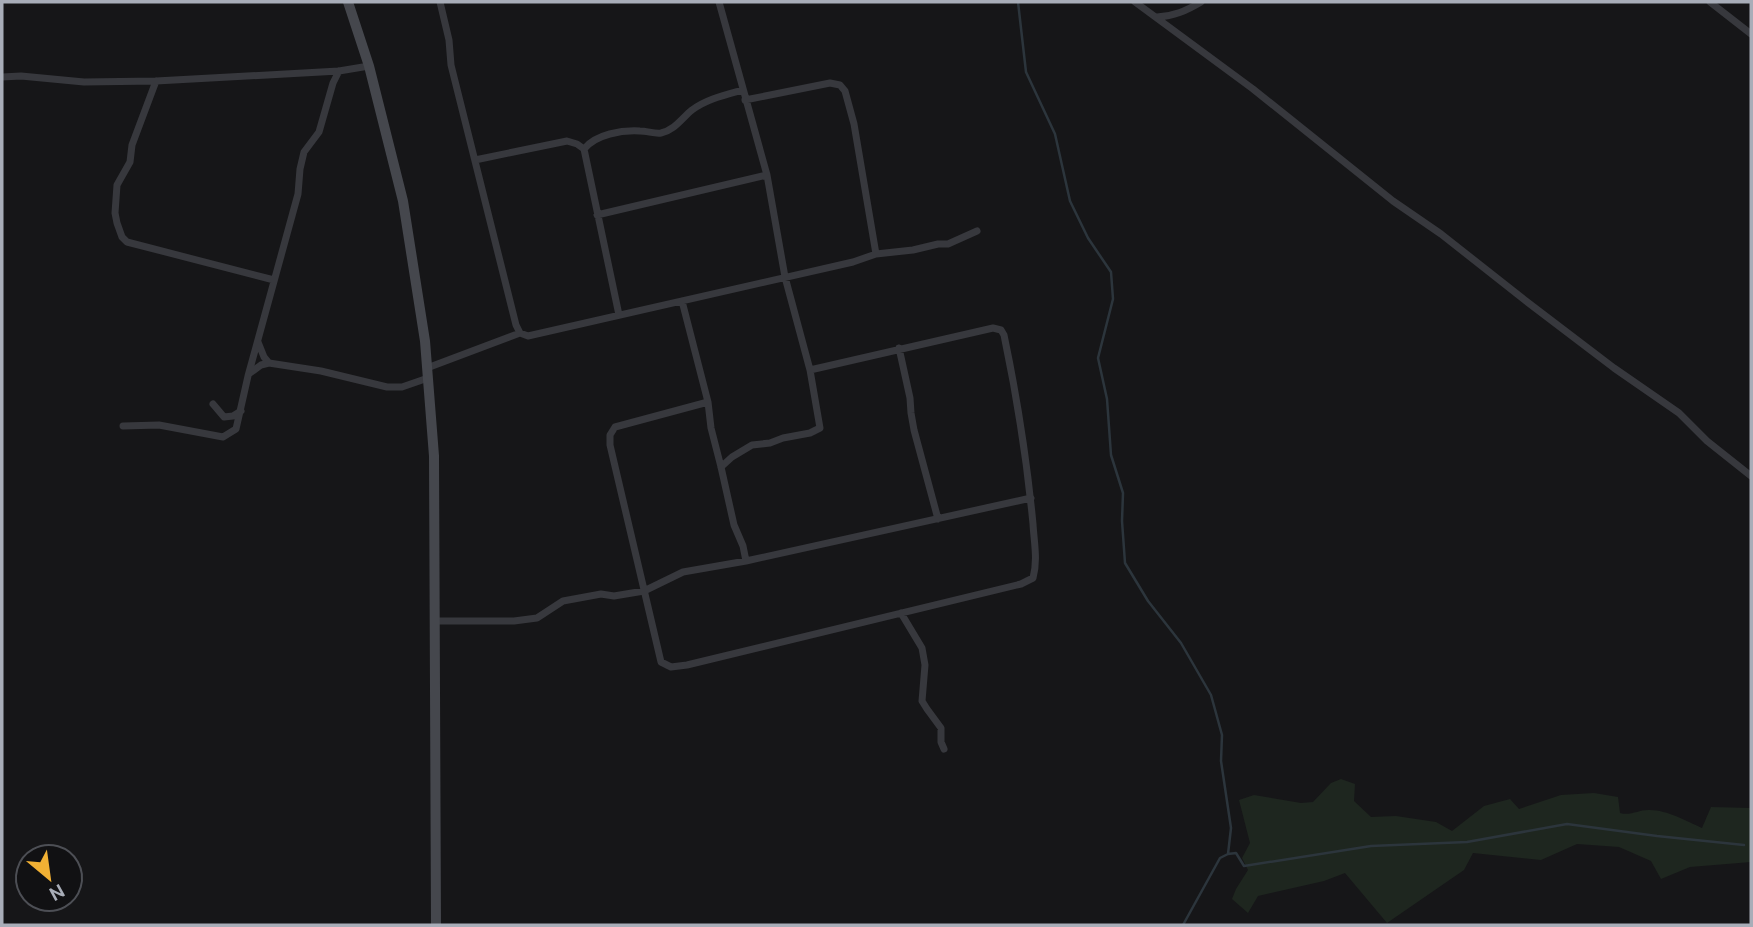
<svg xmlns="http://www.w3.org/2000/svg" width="1753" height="927" font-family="Ubuntu,sans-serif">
  <rect width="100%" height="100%" fill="#161618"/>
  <path fill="#1e261f" d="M 1341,779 L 1355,784 L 1354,801 L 1371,817 L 1396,816 L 1436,822 L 1452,831 L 1484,806 L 1510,799 L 1519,809 L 1561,795 L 1594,793 L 1618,797 L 1620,813 C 1631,816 1638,810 1648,810 C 1665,809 1687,821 1702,828 L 1711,807 L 1750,808 L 1751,810 L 1751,862 L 1690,867 L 1661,879 L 1651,861 L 1619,847 L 1577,844 L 1541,860 L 1473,853 L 1464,870 L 1387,923 L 1345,873 L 1324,881 L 1258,896 L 1248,913 L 1232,899 L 1236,889 L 1248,870 L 1242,858 L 1250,843 L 1239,800 L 1254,795 L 1301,803 L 1313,802 L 1331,783 Z"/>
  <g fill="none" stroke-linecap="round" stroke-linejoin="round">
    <path stroke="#2c353c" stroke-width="2.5" d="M 1018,2 L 1026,72 L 1055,134 L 1070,201 L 1088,238 L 1111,272 L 1113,299 L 1098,358 L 1107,399 L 1111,455 L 1123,493 L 1122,521 L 1125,563 L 1148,601 L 1181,643 L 1211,695 L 1222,735 L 1221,761 L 1231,828 L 1228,854
      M 1183,925 L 1220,858 L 1228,854 L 1236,853 L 1244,866 L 1371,846 L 1467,842 L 1567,824 L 1657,836 L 1744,845"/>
    <path stroke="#37383d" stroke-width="7" d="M 440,2 L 449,40 L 451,65 L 516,325 L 520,333
      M 719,2 L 767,175 L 785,277 L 810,370 L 820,428 L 810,433 L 783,438 L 770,443 L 752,445 L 732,457 L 721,467
      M 1135,2 L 1253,89 L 1393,201 L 1441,234 L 1526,301 L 1614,368 L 1679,413 L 1707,441 L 1751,476
      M 1710,2 L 1751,34
      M 1157,17 C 1174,16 1186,11 1201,2
      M 2,77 L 21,76 L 84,82 L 156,81 L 339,71 L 369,66
      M 156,81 L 132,145 L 130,162 L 117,185 L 115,213 L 117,223 L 122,237 L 127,242 L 274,280
      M 745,100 L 830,83 L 840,85 L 845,91 L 854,124 L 876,254
      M 584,149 C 596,134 622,130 640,131 C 647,131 655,134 661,133 C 675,130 682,118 692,110 C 707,99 725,95 743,90
      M 475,160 L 567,141 L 577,144 L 584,149 L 619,315
      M 597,215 L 767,175
      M 682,301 L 708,402 L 711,428 L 721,467 L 734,525 L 743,546 L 746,561
      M 258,342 L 264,357 L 269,363
      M 899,348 L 910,398 L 911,413 L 914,430 L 938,519
      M 427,368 L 520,333 L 528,336 L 853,262 L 876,254 L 913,250 L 938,244 L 948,244 L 977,231
      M 250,373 L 261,365 L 269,363 L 321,371 L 387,387 L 402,387 L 428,378
      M 708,402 L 615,427 L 610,435 L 610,445 L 661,662 L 671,667 L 687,665 L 1021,584 L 1033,578 C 1038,560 1034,542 1033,524 C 1027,461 1017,397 1004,335 L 1001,330 L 993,328 L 810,370
      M 213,404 L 224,417 L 233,416 L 241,411
      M 123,426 L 159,425 L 223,437 L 236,429 L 248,376 L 298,194 L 300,169 L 304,152 L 319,132 L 333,83 L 339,71
      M 901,613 L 922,648 L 925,665 L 922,701 L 927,709 L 941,728 L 941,742 L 944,749
      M 434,621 L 514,621 L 537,618 L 563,601 L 601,594 L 614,596 L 644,591 L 683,572 L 746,561 L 1031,498"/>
    <path stroke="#45474d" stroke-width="10" d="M 348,2 L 369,66 L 403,201 L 425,341 L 434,456 L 436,925"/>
  </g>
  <rect width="1753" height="927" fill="none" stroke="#a8adb8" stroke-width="7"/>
  <g transform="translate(49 878) rotate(151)"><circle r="33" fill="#111113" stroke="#4d4f55" stroke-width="2"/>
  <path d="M0-5L12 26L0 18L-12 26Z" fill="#f2b134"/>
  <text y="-10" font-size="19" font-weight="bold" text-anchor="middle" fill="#a8adb8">N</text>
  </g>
</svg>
